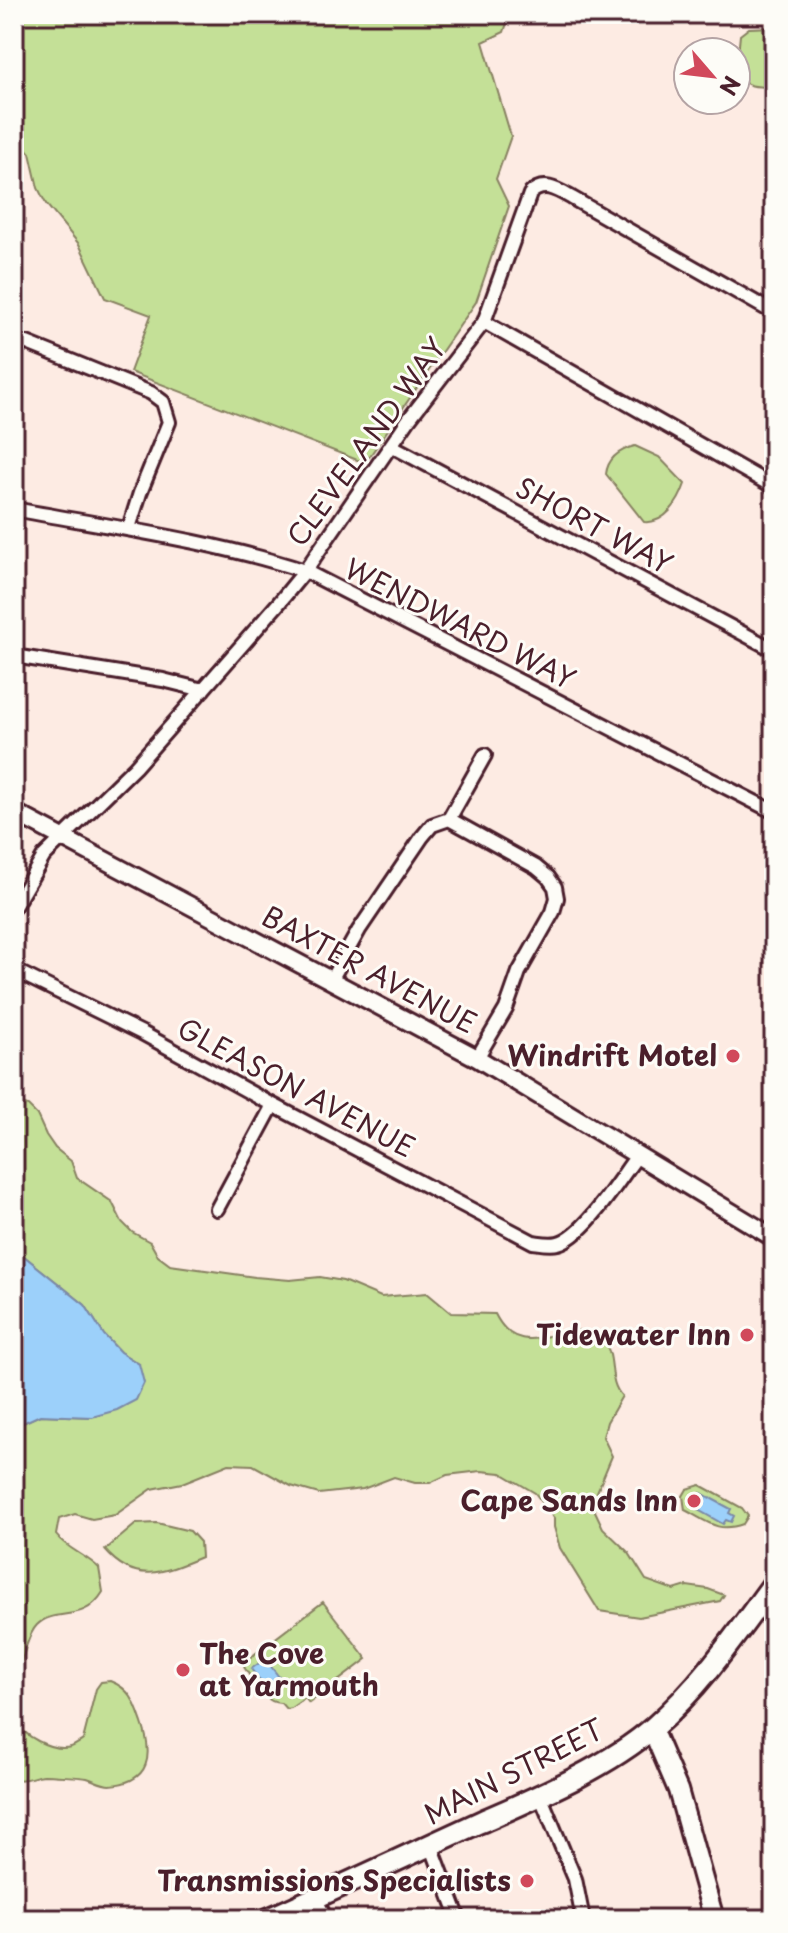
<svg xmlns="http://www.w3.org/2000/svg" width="788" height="1933" font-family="'Playpen Sans',sans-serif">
  <rect width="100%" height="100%" fill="#fdebe3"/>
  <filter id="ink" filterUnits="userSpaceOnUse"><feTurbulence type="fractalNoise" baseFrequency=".0125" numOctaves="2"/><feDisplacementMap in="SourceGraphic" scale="16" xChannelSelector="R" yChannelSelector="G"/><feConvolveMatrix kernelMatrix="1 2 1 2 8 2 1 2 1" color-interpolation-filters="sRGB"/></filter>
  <g filter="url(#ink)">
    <path fill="#c4e097" stroke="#878061" stroke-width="2" d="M 14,14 L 510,14 L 504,32 L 483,42 L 511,136 L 496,179 L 509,206 L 476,302 L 365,463 L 130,372 L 151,315 L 105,298 L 79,244 L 46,204 L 38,188 L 30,153 L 14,135 Z
      M 774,27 L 774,87 C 759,87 746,88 736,75 L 740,35 L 749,28 Z
      M 635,446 L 659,457 L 685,484 C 679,502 665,524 644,522 L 606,474 C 608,458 619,450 635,446 Z
      M 14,1101 L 28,1106 L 37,1115 L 46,1135 L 55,1148 L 71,1161 L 77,1178 L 112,1202 L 122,1222 L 132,1232 L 150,1242 L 158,1256 L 170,1265 L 255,1277 L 290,1280 L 320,1277 L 343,1281 L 381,1297 L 427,1293 L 451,1313 L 495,1314 C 523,1370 568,1310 601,1339 C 618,1354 606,1380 622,1396 L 607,1422 L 603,1437 L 612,1456 L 597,1492 L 595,1511 L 603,1528 L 629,1553 L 646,1580 L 674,1590 L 687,1586 L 708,1589 L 724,1595 L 720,1601 L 639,1617 L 599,1611 L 560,1548 L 554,1527 L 554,1518 L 535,1493 L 501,1473 L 481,1471 L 447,1475 L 430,1483 L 415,1483 L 394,1477 L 363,1489 L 319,1494 L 291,1486 L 253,1465 L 229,1464 L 182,1483 L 152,1489 L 115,1515 L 92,1519 L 75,1514 L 59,1519 L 56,1535 C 67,1549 86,1555 99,1568 L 103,1592 C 83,1625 56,1606 37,1625 C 26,1636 19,1674 14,1690 L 14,1427 L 40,1415 L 92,1417 L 139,1364 L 120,1352 L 104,1335 L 85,1305 L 14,1248 Z
      M 700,1485 L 742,1508 L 748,1516 L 743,1524 C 717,1533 708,1522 685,1510 L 683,1496 L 687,1489 Z
      M 157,1523 L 190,1531 L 200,1542 L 201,1557 C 163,1573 135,1585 105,1550 L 136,1524 Z
      M 323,1602 L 367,1659 L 309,1703 L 305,1698 L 291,1708 L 286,1709 L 281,1703 C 264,1704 253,1680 244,1667 L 247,1660 Z
      M 110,1681 C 131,1689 135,1703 142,1723 C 153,1755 151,1782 110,1785 C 102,1785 94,1780 87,1778 C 82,1777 49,1775 44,1775 C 32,1776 26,1782 14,1779 L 14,1719 C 23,1736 51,1752 71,1747 C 72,1747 82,1741 83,1740 L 96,1689 L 101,1682 Z"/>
    <path fill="#9cd0fa" stroke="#7b89a7" stroke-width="2" d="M 14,1248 L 85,1305 L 104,1335 L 120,1352 L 139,1364 L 144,1383 L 136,1400 L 117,1410 L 92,1417 L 40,1415 L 14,1427 Z
      M 701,1493 L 731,1509 L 729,1513 L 734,1516 L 731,1522 L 726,1520 L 723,1524 L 693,1507 Z
      M 265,1659 L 283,1682 L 269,1692 L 251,1669 Z"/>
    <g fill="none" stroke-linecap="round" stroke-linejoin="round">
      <g stroke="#4a1f2b" stroke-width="18">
        <path id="minor" d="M 484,322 L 530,194 C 543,180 558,190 572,198 L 774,313
          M 14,342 L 27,343 L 151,393 L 163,402 L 169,422 L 140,493 L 129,528
          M 392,446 L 774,650
          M 14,509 C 111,527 210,540 305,571 L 774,812
          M 14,656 L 163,680 L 203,690
          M 449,819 L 536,867 L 548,877 L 555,887 L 557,898 L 553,912 L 519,972 L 506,1009 L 477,1058
          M 14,907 L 44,856 L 135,767 L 278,604 L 305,571 L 409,419 L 484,322 L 774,487
          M 14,970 L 142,1033 L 273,1105 L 533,1242 C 541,1243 550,1245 558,1243 C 585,1236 620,1178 637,1156
          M 331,980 L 359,930 L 422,837 L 432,825 L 449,819 L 485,755
          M 217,1209 L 273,1105
          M 540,1795 L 575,1879 L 583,1919
          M 431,1845 L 459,1919
          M 315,1898 L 326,1919"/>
      </g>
      <g stroke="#4a1f2b" stroke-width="22">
        <path id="tertiary" d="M 14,812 L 477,1058 L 774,1238"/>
      </g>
      <g stroke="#4a1f2b" stroke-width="24">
        <path id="secondary" d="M 652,1729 L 678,1790 L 714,1919"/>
      </g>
      <g stroke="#4a1f2b" stroke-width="26">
        <path id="primary" d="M 268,1919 C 338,1888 408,1855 478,1823 C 535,1798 607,1768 654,1727 C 702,1685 737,1633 774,1583"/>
      </g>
      <use href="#minor" stroke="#fdfcf7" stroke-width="12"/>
      <use href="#tertiary" stroke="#fdfcf7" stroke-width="16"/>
      <use href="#secondary" stroke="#fdfcf7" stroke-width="18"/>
      <use href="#primary" stroke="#fdfcf7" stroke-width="20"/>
    </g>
  </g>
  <g fill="#d1495b" stroke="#fdfcf7" stroke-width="3">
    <circle cx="733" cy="1056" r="8"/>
    <circle cx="747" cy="1335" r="8"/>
    <circle cx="694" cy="1501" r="8"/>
    <circle cx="183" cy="1670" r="8"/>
    <circle cx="527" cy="1881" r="8"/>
  </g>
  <g text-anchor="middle" stroke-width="6" stroke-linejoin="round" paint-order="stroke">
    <g font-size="28" fill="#4a1f2b" stroke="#fdfcf7">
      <text transform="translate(367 442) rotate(-54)" y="10">CLEVELAND WAY</text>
      <text transform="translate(594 526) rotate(28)" y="10">SHORT WAY</text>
      <text transform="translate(460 624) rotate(27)" y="10">WENDWARD WAY</text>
      <text transform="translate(369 970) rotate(28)" y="10">BAXTER AVENUE</text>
      <text transform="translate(296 1088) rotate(28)" y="10">GLEASON AVENUE</text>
      <text transform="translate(514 1772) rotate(-27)" y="10">MAIN STREET</text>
    </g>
    <g font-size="28" font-weight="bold" fill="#4a1f2b" stroke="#fdfcf7" text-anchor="end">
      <text x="717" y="1066">Windrift Motel</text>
      <text x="731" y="1345">Tidewater Inn</text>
      <text x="678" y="1511">Cape Sands Inn</text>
      <text x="199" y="1664" text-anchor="start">The Cove<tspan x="199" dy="32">at Yarmouth</tspan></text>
      <text x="511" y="1891">Transmissions Specialists</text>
    </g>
  </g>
  <rect width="788" height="1933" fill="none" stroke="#fdfcf7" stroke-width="48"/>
  <rect x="24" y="24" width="740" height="1885" fill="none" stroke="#4a1f2b" stroke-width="3" filter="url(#ink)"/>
  <g transform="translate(712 76) rotate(118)"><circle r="38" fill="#fdfcf7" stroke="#b5a4a5" stroke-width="2"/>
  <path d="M0-6L14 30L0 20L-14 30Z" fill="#d1495b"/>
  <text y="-12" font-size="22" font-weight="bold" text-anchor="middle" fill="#4a1f2b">N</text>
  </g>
</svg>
